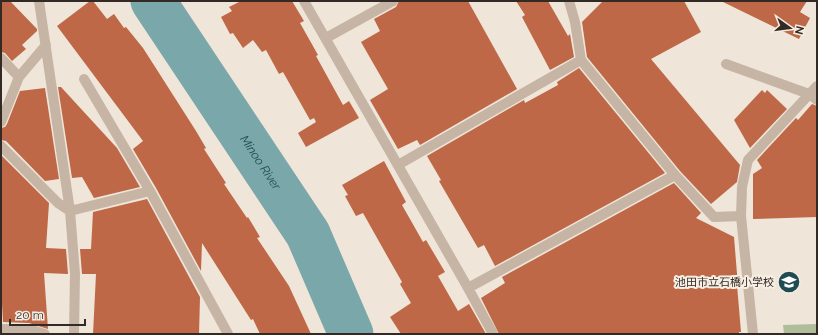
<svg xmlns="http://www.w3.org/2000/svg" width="818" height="335" font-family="Raleway,'Noto Sans JP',sans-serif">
  <rect width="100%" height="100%" fill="#efe5d8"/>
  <path fill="#b0bd9a" d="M 817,324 L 817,334 L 784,334 L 783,325 Z"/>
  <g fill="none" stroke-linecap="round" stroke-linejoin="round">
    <path stroke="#79a7aa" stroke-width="45" id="s1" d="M 153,1 L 308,234 L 351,334"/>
  </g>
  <path fill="#be6847" d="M 1,1 L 10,1 L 37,29 L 37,31 L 22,45 L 26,49 L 12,61 L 5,53 L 1,52 Z
    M 90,1 L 93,1 L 107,19 L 114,14 L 124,28 L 126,27 L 143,48 L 196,131 L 206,148 L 204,149 L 226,183 L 224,184 L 247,218 L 248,217 L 260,237 L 257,238 L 289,286 L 311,334 L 260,334 L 253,319 L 251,320 L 202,243 L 201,271 L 156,188 L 133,149 L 143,141 L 57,26 Z
    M 241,1 L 292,1 L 304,21 L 300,23 L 318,55 L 316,56 L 343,105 L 349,101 L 359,118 L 306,147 L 298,133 L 316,122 L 314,118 L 310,120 L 283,72 L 279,74 L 266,50 L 262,52 L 253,40 L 243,48 L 233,33 L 230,34 L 221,17 L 232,11 L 229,7 Z
    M 399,1 L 468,1 L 517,89 L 420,145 L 417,140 L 398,149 L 370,100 L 388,89 L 361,42 L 380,31 L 374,19 L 396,7 Z
    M 516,1 L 548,1 L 568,36 L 570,34 L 574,57 L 550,70 L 522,17 L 525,15 Z
    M 603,1 L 684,1 L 701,32 L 651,59 L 740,165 L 737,182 L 711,204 L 680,171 L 587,57 L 582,22 Z
    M 721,1 L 807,1 L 800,12 L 810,18 L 799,39 Z
    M 579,68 L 665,173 L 495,266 L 484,245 L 478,248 L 439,181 L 441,180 L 427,156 L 524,100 L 525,103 L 558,85 L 557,82 Z
    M 58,87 L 61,87 L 117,148 L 140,187 L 94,198 L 82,177 L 72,178 Z
    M 45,88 L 59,179 L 45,181 L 6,141 L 1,140 L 1,128 L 5,127 L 7,124 L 20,91 Z
    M 762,90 L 765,93 L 767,90 L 787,109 L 750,148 L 734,120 Z
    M 812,104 L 817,106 L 817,217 L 753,219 L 753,174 L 762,168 L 757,160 L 796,118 L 798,120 Z
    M 1,155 L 49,203 L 46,248 L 66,249 L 68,274 L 44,273 L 48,329 L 29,323 L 3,322 L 1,286 Z
    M 384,161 L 406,202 L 402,205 L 423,242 L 426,240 L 445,272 L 438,276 L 458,311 L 469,304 L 486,334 L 401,334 L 390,317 L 411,303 L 400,284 L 402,282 L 390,261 L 363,213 L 356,216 L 345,196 L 348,195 L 342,185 Z
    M 674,183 L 701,213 L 696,218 L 734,237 L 738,286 L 737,285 L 741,332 L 739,332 L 739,334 L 499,334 L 481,298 L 505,283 L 502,277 Z
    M 147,199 L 200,297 L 199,334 L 93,334 L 96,274 L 82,274 L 80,249 L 91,249 L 93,212 Z"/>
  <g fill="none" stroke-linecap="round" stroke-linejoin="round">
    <path stroke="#c6b5a5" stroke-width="10" d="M 39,1 L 70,211 L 75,274 L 74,334
      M 304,1 L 468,288 L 493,334
      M 569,1 L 575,22 L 581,60 L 675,175 L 714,217 L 741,216
      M 326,38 L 393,1
      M 1,58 L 19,77
      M 726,64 L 809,94 L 817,100
      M 84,79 L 150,191 L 228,334
      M 1,122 L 19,77 L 46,45
      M 1,146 L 58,203 L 70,211 L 150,191
      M 398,165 L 581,60
      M 468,288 L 675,175
      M 1,329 L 29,329 L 45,334
      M 753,334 L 741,216 L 742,187 L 748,160 L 817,86"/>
  </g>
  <defs>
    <g id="school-disc" transform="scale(1.15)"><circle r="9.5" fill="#1f4c51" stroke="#f7efe4"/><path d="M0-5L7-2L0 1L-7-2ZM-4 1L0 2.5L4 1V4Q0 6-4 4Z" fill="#fff"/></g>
  </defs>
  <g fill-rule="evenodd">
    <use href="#school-disc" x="789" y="282"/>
  </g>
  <g text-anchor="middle" stroke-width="4" stroke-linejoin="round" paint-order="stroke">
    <g font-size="11" fill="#332a26" stroke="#f7efe4" text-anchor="end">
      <text x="774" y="286">池田市立石橋小学校</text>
    </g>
    <g font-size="12" font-style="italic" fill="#1f4c51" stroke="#f7efe4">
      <text dy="4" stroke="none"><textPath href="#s1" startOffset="194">Minoo River</textPath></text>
    </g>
  </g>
  <rect width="818" height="335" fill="none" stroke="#332a26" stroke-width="4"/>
  <g transform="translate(790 28) rotate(104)" stroke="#f7efe4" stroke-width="3" paint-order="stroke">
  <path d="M0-3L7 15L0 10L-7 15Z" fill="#332a26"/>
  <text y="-6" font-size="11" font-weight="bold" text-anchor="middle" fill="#332a26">N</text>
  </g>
  <path d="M10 319v6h75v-6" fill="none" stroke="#332a26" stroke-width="2"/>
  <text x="16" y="319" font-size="12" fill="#332a26" stroke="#f7efe4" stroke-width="3" paint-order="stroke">20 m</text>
</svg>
